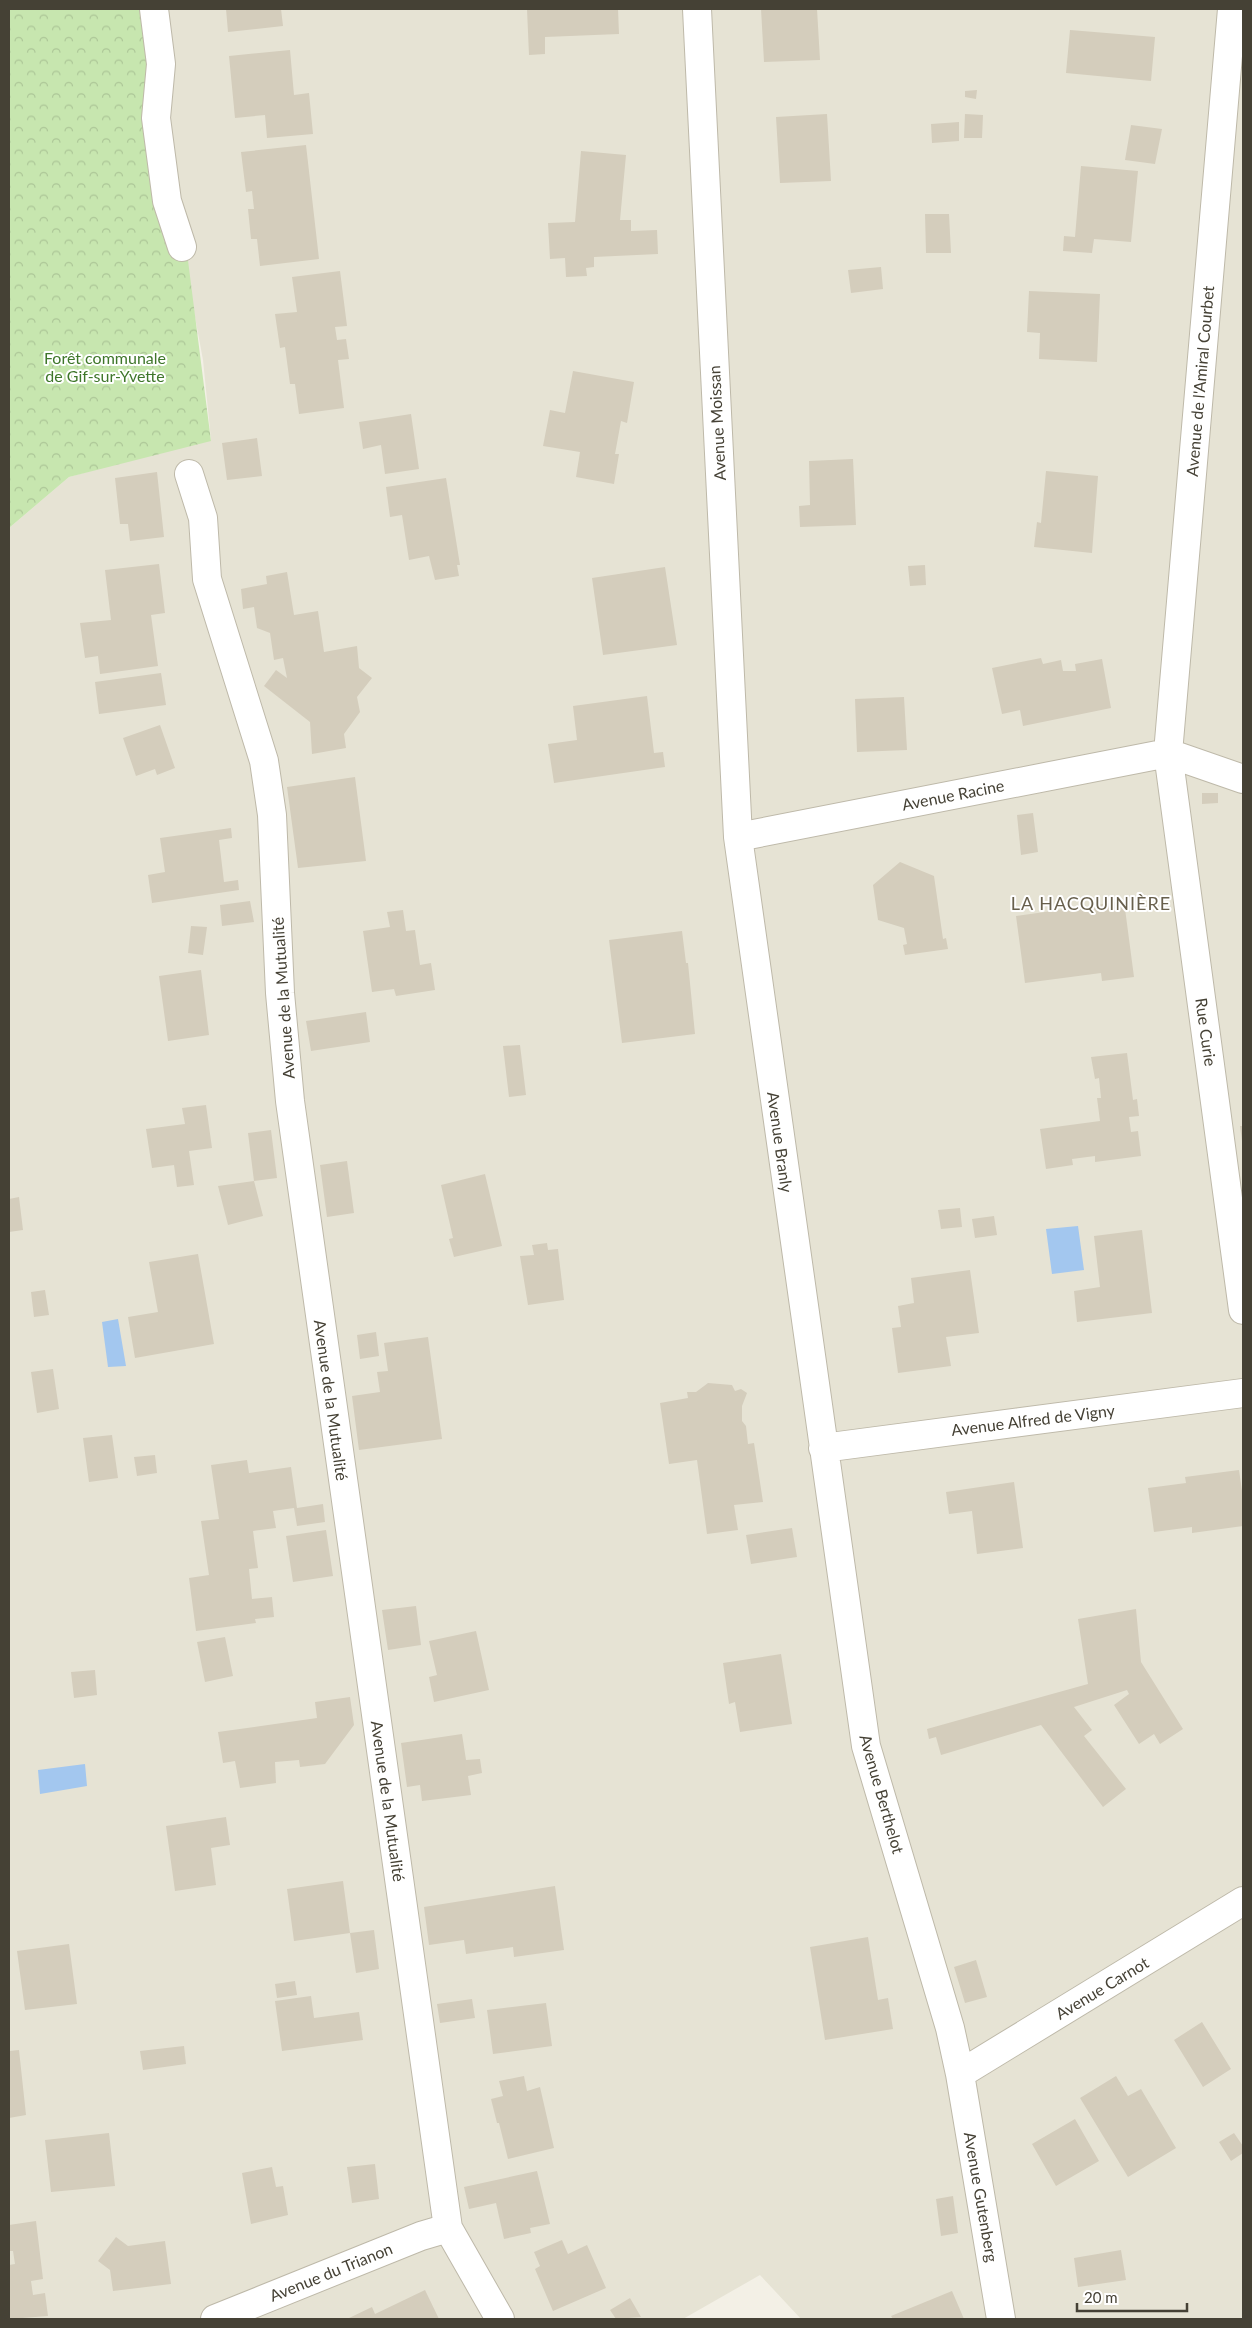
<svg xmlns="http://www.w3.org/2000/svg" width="1252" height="2328" font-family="Lato,sans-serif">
  <defs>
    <pattern id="forest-crowns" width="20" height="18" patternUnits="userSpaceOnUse" patternTransform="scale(1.25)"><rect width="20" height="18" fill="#c7e6af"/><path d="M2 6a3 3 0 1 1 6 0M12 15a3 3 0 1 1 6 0" fill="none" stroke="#acc697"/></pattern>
  </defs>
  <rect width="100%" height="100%" fill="#f3f0e6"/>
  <path fill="#e6e3d4" d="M 154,9 L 1243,9 L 1243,2319 L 801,2319 L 760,2275 L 683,2319 L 9,2319 L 9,528 L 69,477 L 183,445 L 211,440 L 203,360 L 182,247 Z"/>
  <path fill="url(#forest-crowns)" d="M 9,9 L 156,9 L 211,441 L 69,477 L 9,528 Z"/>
  <path fill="#a3c7ef" d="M 1078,1226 L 1084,1270 L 1052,1274 L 1046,1229 Z
    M 118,1319 L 126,1366 L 108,1367 L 102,1322 Z
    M 85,1764 L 87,1786 L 40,1794 L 38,1770 Z"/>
  <path fill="#d4cdbc" d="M 226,9 L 281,9 L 283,26 L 228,32 Z
    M 527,9 L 618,9 L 619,34 L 545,37 L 545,54 L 529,55 Z
    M 761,9 L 817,9 L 820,60 L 764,62 Z
    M 1070,30 L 1155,37 L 1151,81 L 1066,73 Z
    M 290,50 L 294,95 L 309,93 L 313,134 L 267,138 L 265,115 L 235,118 L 229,56 Z
    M 977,90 L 976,99 L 965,97 L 965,91 Z
    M 827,114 L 831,181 L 780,183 L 776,117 Z
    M 965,114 L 983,115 L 982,138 L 964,138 Z
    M 959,122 L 959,141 L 932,143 L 931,124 Z
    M 1131,125 L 1162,129 L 1155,164 L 1125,160 Z
    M 306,145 L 319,259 L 260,266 L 257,239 L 251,239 L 248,209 L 254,209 L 252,191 L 246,192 L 241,152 Z
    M 581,151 L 626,155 L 620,220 L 631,220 L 631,231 L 657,230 L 658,254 L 594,257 L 594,267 L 586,268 L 587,276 L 566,277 L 565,258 L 550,259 L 548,223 L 575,222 Z
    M 1081,166 L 1138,171 L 1131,242 L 1094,239 L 1092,253 L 1063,251 L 1064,236 L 1075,237 Z
    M 925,214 L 949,214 L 951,253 L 926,253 Z
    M 881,267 L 883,289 L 851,293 L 848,270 Z
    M 340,271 L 347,326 L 335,327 L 337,340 L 346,339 L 349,359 L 338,360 L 344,408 L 299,414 L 295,384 L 290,384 L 285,347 L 280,348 L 275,314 L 297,312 L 292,277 Z
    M 1029,291 L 1100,294 L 1097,362 L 1039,359 L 1040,333 L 1027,332 Z
    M 573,371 L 634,382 L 627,423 L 621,421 L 615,454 L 619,454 L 614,484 L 576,477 L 580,452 L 543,446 L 550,410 L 565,413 Z
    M 411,414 L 419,469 L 385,474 L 381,445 L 363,449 L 359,422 Z
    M 257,438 L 262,476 L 227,480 L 222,443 Z
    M 853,459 L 856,525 L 800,527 L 799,506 L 810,505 L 809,461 Z
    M 1046,471 L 1098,476 L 1092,553 L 1034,547 L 1037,522 L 1041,523 Z
    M 157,472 L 164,537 L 130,541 L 128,524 L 120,524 L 115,478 Z
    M 446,478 L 460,565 L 457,565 L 459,576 L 435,580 L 429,556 L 409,560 L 402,515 L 390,517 L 386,487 Z
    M 159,564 L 165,613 L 151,615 L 158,666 L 100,674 L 98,656 L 85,658 L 80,623 L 111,620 L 105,570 Z
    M 925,565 L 926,585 L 910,586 L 908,566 Z
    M 665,567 L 677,645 L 603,655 L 592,578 Z
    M 287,572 L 294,615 L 318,611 L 324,652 L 357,646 L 359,668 L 372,678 L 357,697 L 360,712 L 344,734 L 346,748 L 312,754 L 310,722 L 264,686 L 276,670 L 287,678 L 283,658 L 274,660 L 270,633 L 257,628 L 254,607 L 243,609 L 241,589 L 267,584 L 266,576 Z
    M 1041,658 L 1043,664 L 1061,660 L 1063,671 L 1076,671 L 1075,664 L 1102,659 L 1111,708 L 1023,726 L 1020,710 L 1002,714 L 992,668 Z
    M 161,673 L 166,705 L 99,714 L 95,682 Z
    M 647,696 L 654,753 L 663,752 L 665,767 L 554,783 L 548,744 L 577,740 L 573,706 Z
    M 904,697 L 907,750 L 857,752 L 855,699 Z
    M 160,725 L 175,768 L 157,775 L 155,769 L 136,776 L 123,738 Z
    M 355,777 L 366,861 L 298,868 L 287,787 Z
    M 1202,793 L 1218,793 L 1218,803 L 1202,804 Z
    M 1033,813 L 1038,852 L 1021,855 L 1017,815 Z
    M 231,828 L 232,838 L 219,840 L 224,882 L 238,880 L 239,890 L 152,903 L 148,875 L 165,872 L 160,838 Z
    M 900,862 L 934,876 L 943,939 L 946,938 L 948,949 L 905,955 L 903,945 L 907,944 L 904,928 L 878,920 L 873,885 Z
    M 250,901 L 254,922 L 222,926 L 220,905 Z
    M 1124,901 L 1134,977 L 1102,981 L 1101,973 L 1025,983 L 1016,916 Z
    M 403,910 L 406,931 L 415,930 L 420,965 L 431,963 L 435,990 L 396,996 L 394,989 L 372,992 L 363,931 L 390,927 L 387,912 Z
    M 191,926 L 207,927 L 203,955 L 188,953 Z
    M 682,931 L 686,963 L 688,963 L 695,1034 L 622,1043 L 609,940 Z
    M 201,970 L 209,1035 L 168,1041 L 159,976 Z
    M 366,1012 L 370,1042 L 311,1051 L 306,1021 Z
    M 520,1045 L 526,1095 L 509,1097 L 503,1046 Z
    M 1127,1053 L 1133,1100 L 1137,1099 L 1139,1116 L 1129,1117 L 1131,1132 L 1138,1131 L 1141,1156 L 1095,1162 L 1095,1156 L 1072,1159 L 1073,1165 L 1046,1169 L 1040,1129 L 1100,1121 L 1097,1098 L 1101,1098 L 1099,1078 L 1095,1079 L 1091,1057 Z
    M 206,1105 L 212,1148 L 189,1151 L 194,1185 L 177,1187 L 174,1165 L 152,1168 L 146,1129 L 185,1124 L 182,1108 Z
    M 1240,1126 L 1243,1126 L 1243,1141 L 1242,1141 Z
    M 271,1130 L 277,1178 L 254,1181 L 248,1133 Z
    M 347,1161 L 354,1213 L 327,1217 L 320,1165 Z
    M 485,1174 L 502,1246 L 454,1257 L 449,1239 L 453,1238 L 441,1185 Z
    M 254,1181 L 263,1216 L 228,1225 L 218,1186 Z
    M 19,1197 L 23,1230 L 9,1232 L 9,1199 Z
    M 960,1208 L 962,1227 L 941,1229 L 938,1210 Z
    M 994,1216 L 997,1235 L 975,1238 L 972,1219 Z
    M 1142,1230 L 1152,1313 L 1077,1322 L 1074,1291 L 1100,1287 L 1094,1236 Z
    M 547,1243 L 548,1250 L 558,1249 L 564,1300 L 528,1305 L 520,1256 L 534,1255 L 532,1245 Z
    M 198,1254 L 214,1344 L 135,1358 L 128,1317 L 158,1312 L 149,1262 Z
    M 970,1270 L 979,1333 L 946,1337 L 951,1366 L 898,1373 L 892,1328 L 901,1327 L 898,1306 L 914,1303 L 911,1278 Z
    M 45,1290 L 49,1315 L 34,1317 L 31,1292 Z
    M 376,1332 L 379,1356 L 360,1359 L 357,1335 Z
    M 428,1337 L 442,1439 L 359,1450 L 352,1396 L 380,1392 L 377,1372 L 388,1371 L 384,1343 Z
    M 53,1369 L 59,1409 L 37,1413 L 31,1372 Z
    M 708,1383 L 732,1385 L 735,1391 L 741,1389 L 747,1393 L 742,1406 L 742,1421 L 746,1426 L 748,1444 L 754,1443 L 763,1502 L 734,1505 L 738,1530 L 707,1534 L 697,1460 L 669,1464 L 660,1403 L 688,1398 L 687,1392 L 696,1392 Z
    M 112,1435 L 118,1478 L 89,1482 L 83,1438 Z
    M 155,1455 L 157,1473 L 137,1476 L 134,1457 Z
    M 247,1460 L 249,1473 L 291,1467 L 297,1508 L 323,1504 L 325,1522 L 297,1526 L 294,1508 L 273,1511 L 276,1528 L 253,1531 L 258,1568 L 249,1569 L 252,1599 L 272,1597 L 274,1617 L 255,1619 L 256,1623 L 196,1631 L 189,1578 L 209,1575 L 201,1521 L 219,1519 L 211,1465 Z
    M 1239,1470 L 1243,1498 L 1243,1526 L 1192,1533 L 1192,1527 L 1154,1532 L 1148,1488 L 1186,1483 L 1185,1477 Z
    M 1014,1482 L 1023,1548 L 977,1554 L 972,1511 L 949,1514 L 946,1492 Z
    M 792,1528 L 797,1557 L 751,1564 L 746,1535 Z
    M 326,1530 L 333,1576 L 293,1582 L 286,1536 Z
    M 416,1606 L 421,1645 L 388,1650 L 382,1610 Z
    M 1136,1609 L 1141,1662 L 1183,1729 L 1160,1744 L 1154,1734 L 1139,1744 L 1114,1705 L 1129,1694 L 1127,1690 L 1074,1707 L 1092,1730 L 1084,1736 L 1126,1789 L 1103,1807 L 1041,1725 L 941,1755 L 936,1737 L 929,1739 L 927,1729 L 1088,1684 L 1078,1619 Z
    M 476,1631 L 489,1690 L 434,1702 L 429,1677 L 437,1675 L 429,1641 Z
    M 225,1637 L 233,1676 L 205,1682 L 197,1642 Z
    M 781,1654 L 792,1724 L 740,1732 L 735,1702 L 729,1704 L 723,1663 Z
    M 95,1670 L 97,1695 L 74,1698 L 71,1672 Z
    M 350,1697 L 354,1725 L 325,1764 L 300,1767 L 299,1760 L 275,1762 L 276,1783 L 240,1788 L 235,1761 L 223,1763 L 218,1732 L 317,1718 L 315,1702 Z
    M 462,1734 L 466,1760 L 480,1759 L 482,1773 L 468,1776 L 471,1795 L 422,1801 L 420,1785 L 407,1787 L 401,1743 Z
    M 226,1817 L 230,1845 L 211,1848 L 216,1885 L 175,1891 L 166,1826 Z
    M 343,1881 L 350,1933 L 294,1941 L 287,1889 Z
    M 555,1886 L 564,1950 L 514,1957 L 513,1947 L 466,1954 L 464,1940 L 429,1945 L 424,1907 Z
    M 374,1930 L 379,1969 L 356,1973 L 350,1933 Z
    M 868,1937 L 878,2000 L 888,1998 L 893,2029 L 825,2040 L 810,1947 Z
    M 69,1944 L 77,2004 L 25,2010 L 17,1951 Z
    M 976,1960 L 987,1997 L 965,2003 L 954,1967 Z
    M 295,1981 L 297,1995 L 277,1998 L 275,1984 Z
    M 311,1996 L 314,2018 L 359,2012 L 363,2040 L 282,2051 L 275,2001 Z
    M 472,1999 L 475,2018 L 440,2023 L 437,2004 Z
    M 546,2003 L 552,2046 L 493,2054 L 487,2010 Z
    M 1202,2022 L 1231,2069 L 1203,2087 L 1174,2040 Z
    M 184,2046 L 186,2064 L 143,2070 L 140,2051 Z
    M 19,2050 L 26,2115 L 9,2118 L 9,2051 Z
    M 524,2076 L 527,2091 L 540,2087 L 554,2148 L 508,2159 L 499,2123 L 497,2123 L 491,2099 L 503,2096 L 499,2081 Z
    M 1116,2076 L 1128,2096 L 1141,2089 L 1176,2148 L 1128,2177 L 1080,2098 Z
    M 1075,2119 L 1099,2161 L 1056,2186 L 1032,2144 Z
    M 109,2133 L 115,2186 L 51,2192 L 45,2140 Z
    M 1234,2133 L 1243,2146 L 1243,2153 L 1231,2161 L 1219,2142 Z
    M 375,2164 L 379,2199 L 352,2203 L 347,2167 Z
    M 272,2167 L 276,2187 L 283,2186 L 288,2215 L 251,2224 L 242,2173 Z
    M 537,2171 L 550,2224 L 530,2228 L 531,2233 L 504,2239 L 496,2203 L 469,2209 L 464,2187 Z
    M 953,2196 L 958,2233 L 941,2236 L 936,2199 Z
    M 36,2221 L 43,2279 L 31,2281 L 33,2295 L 45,2293 L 48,2316 L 9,2319 L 9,2265 L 15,2264 L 13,2251 L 9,2251 L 9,2225 Z
    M 116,2237 L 128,2246 L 165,2241 L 171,2284 L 113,2291 L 110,2270 L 98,2261 Z
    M 562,2240 L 568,2254 L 587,2245 L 606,2288 L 553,2311 L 535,2269 L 540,2266 L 534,2252 Z
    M 1121,2250 L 1126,2280 L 1078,2287 L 1074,2258 Z
    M 425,2290 L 439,2319 L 347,2319 L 372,2307 L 375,2314 Z
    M 952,2291 L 964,2319 L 893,2319 L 891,2316 Z
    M 630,2298 L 641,2317 L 616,2319 L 610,2310 Z"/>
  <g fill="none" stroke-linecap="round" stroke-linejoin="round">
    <g stroke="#beb9a9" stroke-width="30">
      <path id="minor" d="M 154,9 L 161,64 L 156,118 L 167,201 L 182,247
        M 697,9 L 738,837 L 866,1746 L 950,2028 L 960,2074 L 1001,2319
        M 1232,9 L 1168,753 L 1243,1310
        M 189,474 L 203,518 L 207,579 L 264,761 L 272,815 L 280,993 L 290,1101 L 448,2228 L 500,2319
        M 738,837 L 1168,753 L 1243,779
        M 823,1448 L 1243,1393
        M 960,2074 L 1243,1901
        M 215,2319 L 421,2236 L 448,2228"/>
    </g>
    <use href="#minor" stroke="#fff" stroke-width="28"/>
  </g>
  <g text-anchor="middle" stroke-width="4" stroke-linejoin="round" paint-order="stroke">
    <g font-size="16" fill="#3e762a" stroke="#fff">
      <text x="105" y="364">Forêt communale<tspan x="105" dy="18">de Gif-sur-Yvette</tspan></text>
    </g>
    <g font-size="16" fill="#454135" stroke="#fff">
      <text transform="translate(1200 381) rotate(-85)" y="6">Avenue de l'Amiral Courbet</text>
      <text transform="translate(717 423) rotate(-93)" y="6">Avenue Moissan</text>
      <text transform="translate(953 795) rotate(-11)" y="6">Avenue Racine</text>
      <text transform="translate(283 998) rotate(-94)" y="6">Avenue de la Mutualité</text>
      <text transform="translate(1206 1032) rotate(82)" y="6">Rue Curie</text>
      <text transform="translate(780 1142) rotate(82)" y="6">Avenue Branly</text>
      <text transform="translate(331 1400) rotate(82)" y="6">Avenue de la Mutualité</text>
      <text transform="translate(1033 1420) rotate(-7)" y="6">Avenue Alfred de Vigny</text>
      <text transform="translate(882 1794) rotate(74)" y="6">Avenue Berthelot</text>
      <text transform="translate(388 1801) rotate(82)" y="6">Avenue de la Mutualité</text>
      <text transform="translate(1102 1988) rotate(-31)" y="6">Avenue Carnot</text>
      <text transform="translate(981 2197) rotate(80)" y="6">Avenue Gutenberg</text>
      <text transform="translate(331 2272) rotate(-22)" y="6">Avenue du Trianon</text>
    </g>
    <g font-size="18" letter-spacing="1" fill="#68604d" stroke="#fff">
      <text x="1091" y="910">LA HACQUINIÈRE</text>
    </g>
  </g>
  <rect width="1252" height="2328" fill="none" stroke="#454135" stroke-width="20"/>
  <path d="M1077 2303v8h110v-8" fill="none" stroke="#454135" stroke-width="2.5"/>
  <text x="1084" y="2303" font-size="15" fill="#454135" stroke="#ffffff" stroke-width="4" paint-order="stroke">20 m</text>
</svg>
